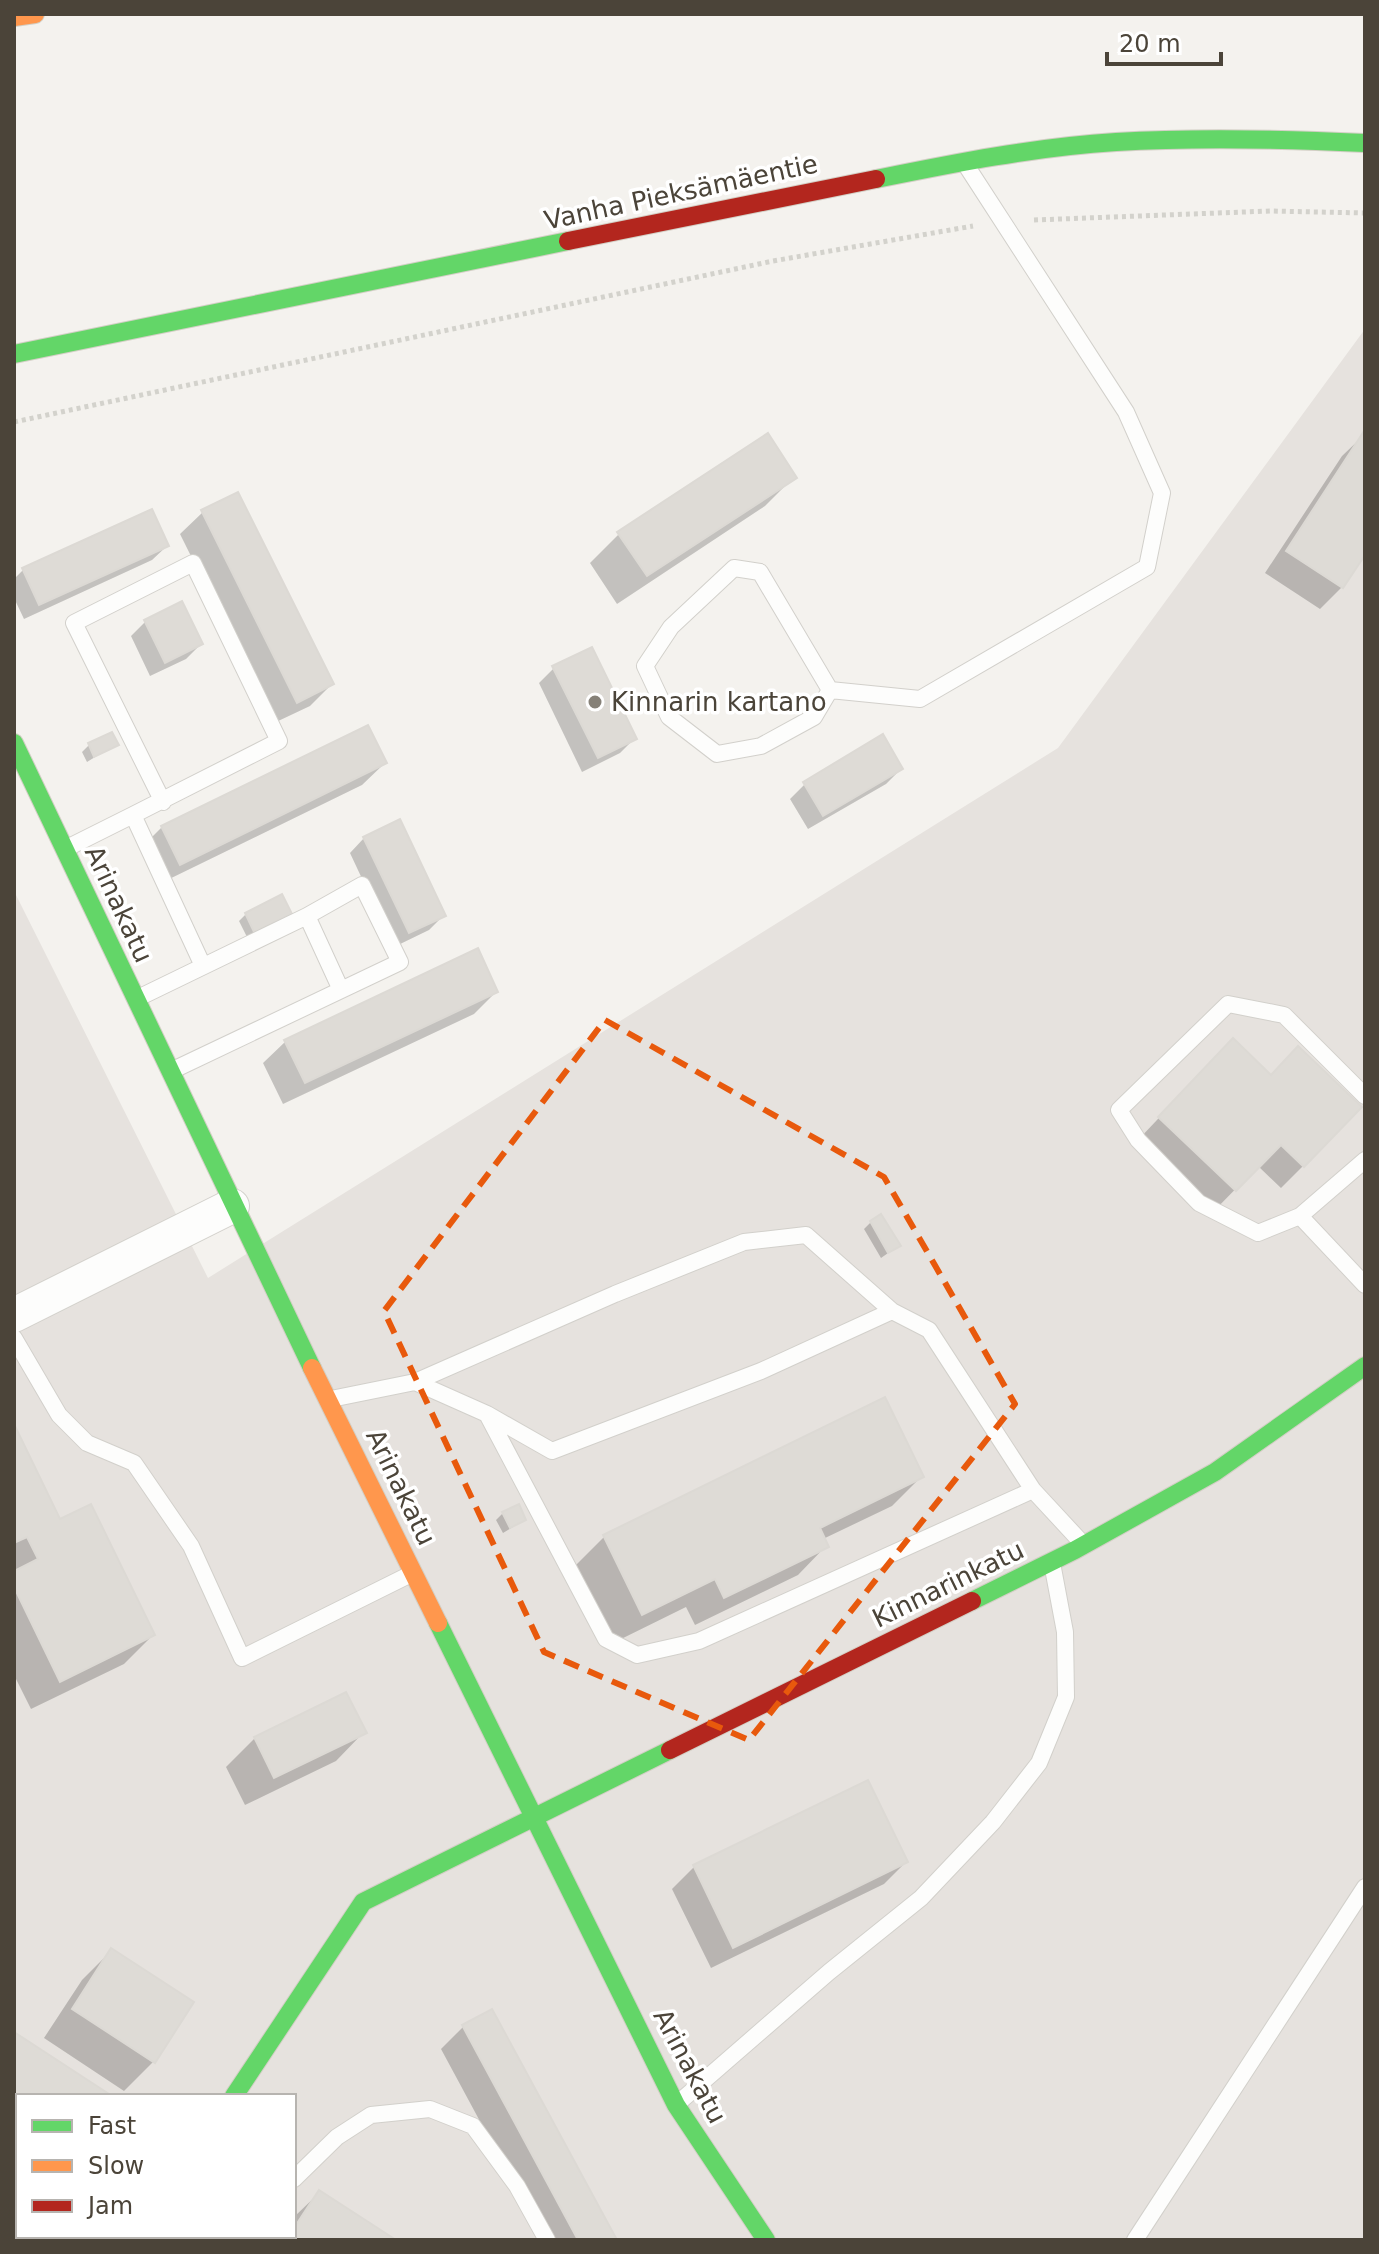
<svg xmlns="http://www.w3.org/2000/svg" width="1379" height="2254" font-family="'DejaVu Sans',sans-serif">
  <rect width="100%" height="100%" fill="#f4f2ee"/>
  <path fill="#e6e2de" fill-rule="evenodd" d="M 1365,329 L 1365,2240 L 14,2240 L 14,891 L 208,1278 L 1058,748 ZM 18,2096 L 294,2096 L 294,2236 L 18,2236 Z"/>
  <path fill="#0003" d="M 1365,434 L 1365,552 L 1342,587 L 1320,609 L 1265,573 L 1342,456 Z
    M 794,477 L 765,506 L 617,604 L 590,563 L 619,534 Z
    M 151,512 L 167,546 L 152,560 L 24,619 L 14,598 L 14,579 L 23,570 Z
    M 203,512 L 332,684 L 310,706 L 274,723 L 180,534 Z
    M 145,622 L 201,644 L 186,659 L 150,676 L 131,636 Z
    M 554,668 L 635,738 L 620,753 L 582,772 L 539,683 Z
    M 116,744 L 87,762 L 82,752 L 89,745 Z
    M 385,763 L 362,785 L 157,885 L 140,849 L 162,827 Z
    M 901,769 L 886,784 L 808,829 L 790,799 L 805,784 Z
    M 364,838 L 444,915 L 429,930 L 394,947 L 350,853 Z
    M 289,913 L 247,937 L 239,921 L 246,914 Z
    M 496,992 L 474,1014 L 283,1104 L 263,1063 L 286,1041 Z
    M 1211,1063 L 1303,1166 L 1281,1188 L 1258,1166 L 1213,1212 L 1138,1140 Z
    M 871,1222 L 898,1246 L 881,1258 L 864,1229 Z
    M 14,1429 L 59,1521 L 153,1635 L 124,1664 L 31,1709 L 14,1675 Z
    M 921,1477 L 892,1506 L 823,1539 L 826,1546 L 798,1575 L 695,1625 L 686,1607 L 613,1643 L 575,1566 L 604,1537 Z
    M 503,1513 L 524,1520 L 503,1533 L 496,1520 Z
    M 364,1732 L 336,1761 L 245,1805 L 226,1767 L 255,1738 Z
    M 867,1782 L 906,1862 L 884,1884 L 711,1968 L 672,1889 L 694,1867 Z
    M 111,1951 L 192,2003 L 153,2062 L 124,2091 L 44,2038 L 82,1980 Z
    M 463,2027 L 615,2240 L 544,2240 L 441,2049 Z
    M 14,2035 L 109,2096 L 18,2096 L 18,2155 L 14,2152 Z
    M 319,2193 L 392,2240 L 278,2240 L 281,2236 L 294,2236 L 294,2217 Z"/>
  <path fill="#dedbd6" stroke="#dcd9d4" stroke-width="2" d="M 1364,431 L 1365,555 L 1343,588 L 1286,551 Z
    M 768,433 L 797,478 L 647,576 L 617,532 Z
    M 238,492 L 334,684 L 297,703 L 201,510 Z
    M 152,509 L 169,546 L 39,605 L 22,568 Z
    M 182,601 L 203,644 L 165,663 L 144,620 Z
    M 592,647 L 637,739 L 598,758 L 552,666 Z
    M 368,725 L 387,763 L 180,865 L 161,826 Z
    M 112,732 L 119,745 L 94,757 L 88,743 Z
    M 883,734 L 903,769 L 823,816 L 803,782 Z
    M 400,819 L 446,916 L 409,933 L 363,837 Z
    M 282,894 L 292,914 L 254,932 L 245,913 Z
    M 478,948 L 498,992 L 305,1083 L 284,1040 Z
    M 1233,1038 L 1271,1075 L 1298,1046 L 1362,1107 L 1304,1167 L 1281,1145 L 1236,1191 L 1158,1117 Z
    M 881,1214 L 901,1246 L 888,1253 L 870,1221 Z
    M 885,1397 L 924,1477 L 820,1528 L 829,1547 L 724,1598 L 715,1579 L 642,1615 L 603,1535 Z
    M 14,1424 L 60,1519 L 91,1504 L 155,1635 L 60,1682 L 14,1587 L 14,1571 L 38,1559 L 27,1537 L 14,1543 Z
    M 519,1504 L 526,1520 L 510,1528 L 502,1512 Z
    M 346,1692 L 367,1733 L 274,1778 L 254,1737 Z
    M 868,1780 L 908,1862 L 733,1948 L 693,1865 Z
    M 111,1948 L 194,2002 L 155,2063 L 72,2009 Z
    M 492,2009 L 617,2240 L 578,2240 L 462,2025 Z
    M 14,2032 L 112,2096 L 18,2096 L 18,2118 L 14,2116 Z
    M 319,2190 L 396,2240 L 286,2240 L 294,2236 L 294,2228 Z"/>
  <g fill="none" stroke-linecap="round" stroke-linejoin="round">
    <g stroke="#d2d0cb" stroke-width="18">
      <path id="lane" d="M 830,690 L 814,717 L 761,746 L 717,754 L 669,717 L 645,666 L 671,627 L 734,568 L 760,572 L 830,690 L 920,699 L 1147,567 L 1162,493 L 1126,412 L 964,162
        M 133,815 L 279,741 L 193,563 L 74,623 L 163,802
        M 65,849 L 133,815 L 203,966
        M 136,999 L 307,916
        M 171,1071 L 400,962 L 362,885 L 307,916 L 341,990
        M 1365,1096 L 1284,1015 L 1228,1004 L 1119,1110 L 1138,1140 L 1199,1203 L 1258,1233 L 1300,1216 L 1365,1285
        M 1300,1216 L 1365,1160
        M 14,1338 L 59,1415 L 87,1443 L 134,1463 L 191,1546 L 242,1658 L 413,1573
        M 415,1382 L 615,1294 L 744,1242 L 806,1235 L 892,1311
        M 331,1399 L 415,1382 L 487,1414 L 552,1451 L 761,1371 L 892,1311 L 929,1330 L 1033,1490 L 1083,1544
        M 488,1416 L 606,1639 L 637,1655 L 699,1641 L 1033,1490
        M 677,2104 L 829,1972 L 921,1898 L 993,1822 L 1039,1763 L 1066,1697 L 1065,1632 L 1052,1563
        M 294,2179 L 337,2137 L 371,2115 L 430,2109 L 473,2126 L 517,2186 L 547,2240
        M 246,2240 L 248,2236
        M 1135,2240 L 1365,1887"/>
    </g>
    <g stroke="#d2d0cb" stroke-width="36">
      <path id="street" d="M 14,1315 L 232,1206
        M 138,2240 L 140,2236"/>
    </g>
    <g stroke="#d3cfc5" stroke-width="20">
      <path id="fast" d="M 876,179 C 955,163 1035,147 1116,142 C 1199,137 1282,139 1365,143
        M 14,354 L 568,241
        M 14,743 L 312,1368
        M 972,1601 L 1075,1550 L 1215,1472 L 1365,1366
        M 438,1623 L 676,2105 L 766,2240
        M 234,2096 L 363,1902 L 670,1750"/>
    </g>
    <g stroke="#d3cfc5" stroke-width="20">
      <path id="slow" d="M 14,17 L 35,14
        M 312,1368 L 438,1623"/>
    </g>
    <g stroke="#d3cfc5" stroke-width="20">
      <path id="jam" d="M 568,241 L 876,179
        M 670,1750 L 972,1601"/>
    </g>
    <path stroke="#d3d2cc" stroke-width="5" stroke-dasharray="4 4" stroke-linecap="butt" d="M 1034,220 L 1270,211 L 1365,213
      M 14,422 L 773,261 L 973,226"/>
    <use href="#lane" stroke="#fdfdfc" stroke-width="16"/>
    <use href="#street" stroke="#fdfdfc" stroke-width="34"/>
    <use href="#fast" stroke="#63d668" stroke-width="18"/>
    <use href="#slow" stroke="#ff974d" stroke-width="18"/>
    <use href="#jam" stroke="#b3261e" stroke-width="18"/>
  </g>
  <path fill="none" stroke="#e8590c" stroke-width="6" stroke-dasharray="16 10" stroke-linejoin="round" d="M 605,1020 L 884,1177 L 1015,1404 L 749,1740 L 544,1652 L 384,1311 Z"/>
  <circle fill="#868178" stroke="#fff" stroke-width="3" cx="595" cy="702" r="8"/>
  <g text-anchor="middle" stroke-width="7" stroke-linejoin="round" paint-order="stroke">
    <g font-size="26" fill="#4b4439" stroke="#fff">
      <text transform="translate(681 192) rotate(-12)" y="9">Vanha Pieksämäentie</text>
      <text transform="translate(119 904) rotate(65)" y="9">Arinakatu</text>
      <text transform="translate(401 1487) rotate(64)" y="9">Arinakatu</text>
      <text transform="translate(948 1584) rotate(-26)" y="9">Kinnarinkatu</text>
      <text transform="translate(690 2066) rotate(62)" y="9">Arinakatu</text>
    </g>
    <g font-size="26" fill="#4b4439" stroke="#fff" text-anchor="start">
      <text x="611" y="711">Kinnarin kartano</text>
    </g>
  </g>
  <rect width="1379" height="2254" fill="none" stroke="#4b4439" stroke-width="32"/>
  <rect x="16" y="2094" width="280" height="144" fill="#ffffff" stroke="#b7b4b0" stroke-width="2"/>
  <rect x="32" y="2120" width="40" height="12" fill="#63d668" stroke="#b7b4b0" stroke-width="2"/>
  <text x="88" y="2134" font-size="24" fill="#4b4439">Fast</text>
  <rect x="32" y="2160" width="40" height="12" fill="#ff974d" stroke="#b7b4b0" stroke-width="2"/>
  <text x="88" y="2174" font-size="24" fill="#4b4439">Slow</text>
  <rect x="32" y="2200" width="40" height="12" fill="#b3261e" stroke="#b7b4b0" stroke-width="2"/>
  <text x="88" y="2214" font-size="24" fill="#4b4439">Jam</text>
  <path d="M1107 52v12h114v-12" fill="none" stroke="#4b4439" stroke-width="4"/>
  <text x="1119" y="52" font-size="24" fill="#4b4439" stroke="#ffffff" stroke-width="6" paint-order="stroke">20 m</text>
</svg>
